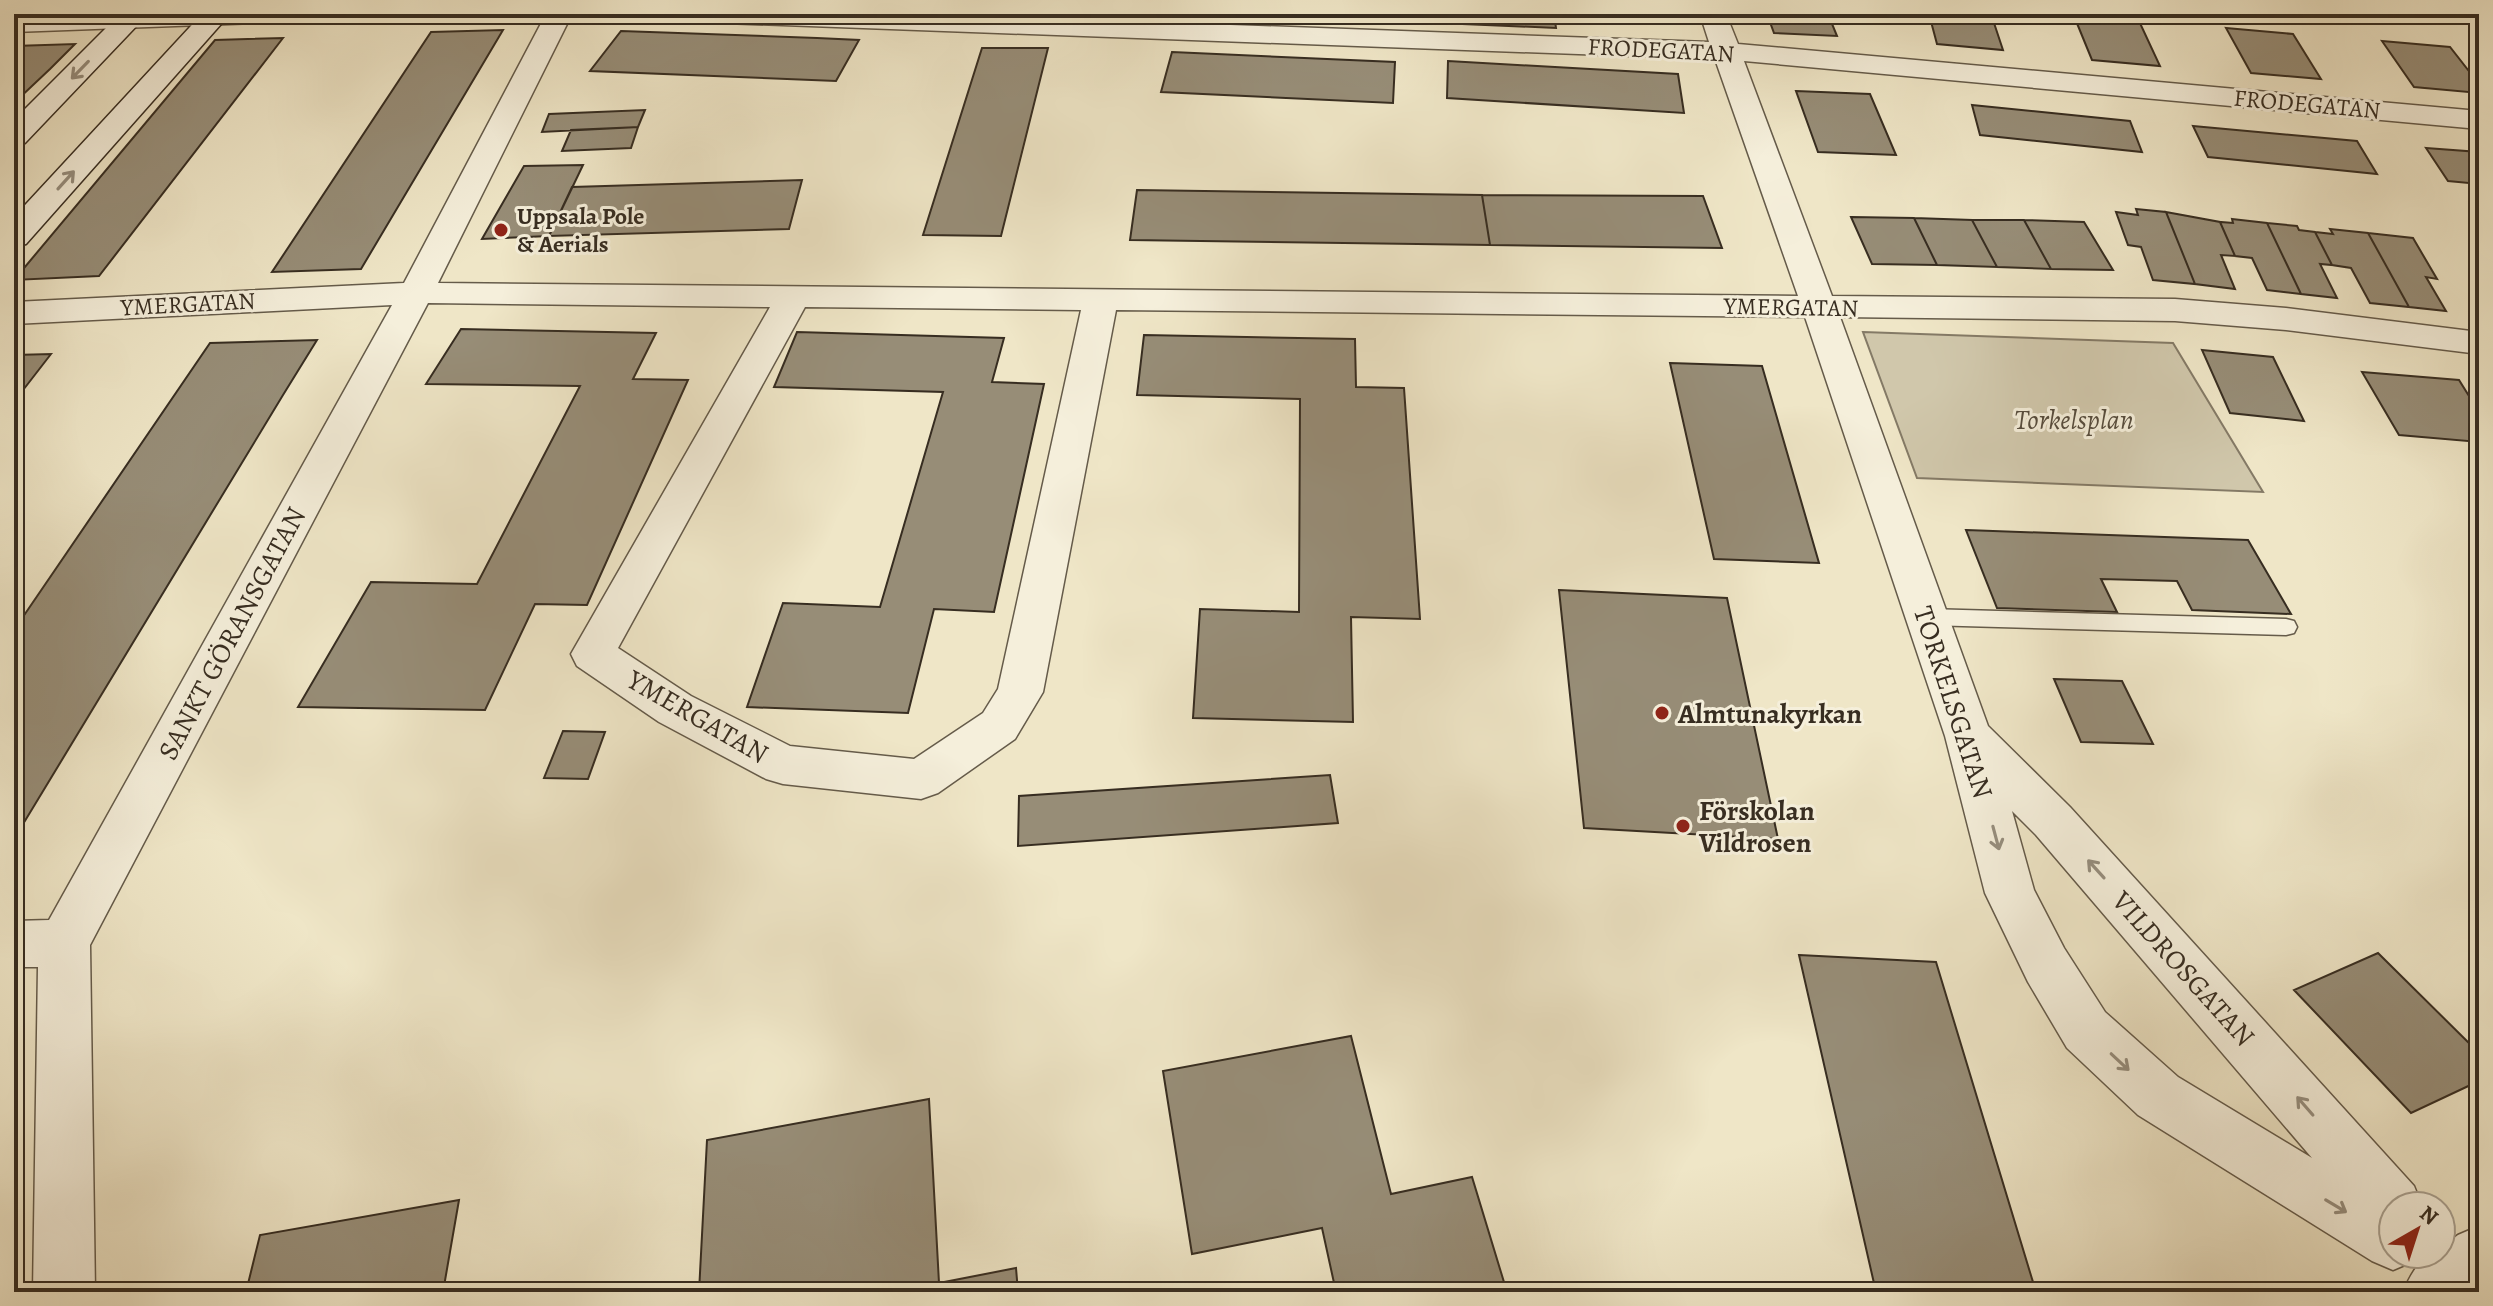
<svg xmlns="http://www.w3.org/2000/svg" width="2493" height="1306" font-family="Alegreya,serif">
  <rect width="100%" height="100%" fill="#efe6c7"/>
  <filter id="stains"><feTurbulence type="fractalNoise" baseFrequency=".0025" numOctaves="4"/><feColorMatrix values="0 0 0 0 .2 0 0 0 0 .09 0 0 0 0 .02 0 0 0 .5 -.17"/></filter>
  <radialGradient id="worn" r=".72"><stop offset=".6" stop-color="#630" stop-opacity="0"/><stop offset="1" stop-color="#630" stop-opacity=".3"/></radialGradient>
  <path fill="#d0c7ab" stroke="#847a66" stroke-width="2" d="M 1863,332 L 2173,343 L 2263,492 L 1917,478 Z"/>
  <path fill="#978d77" stroke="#372d21" stroke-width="2" d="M 1462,14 L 1554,14 L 1556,28 L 1463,24 Z
    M 1767,14 L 1828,14 L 1837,36 L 1774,33 Z
    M 1929,14 L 1991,14 L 2003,50 L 1937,44 Z
    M 2074,16 L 2139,21 L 2160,66 L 2092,60 Z
    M 2226,28 L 2293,34 L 2321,79 L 2251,73 Z
    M 503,30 L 361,269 L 272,272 L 431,32 Z
    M 621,31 L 817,38 L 859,40 L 836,81 L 590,71 Z
    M 283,38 L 99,276 L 14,280 L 215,40 Z
    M 2382,41 L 2450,47 L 2479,84 L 2479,93 L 2414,87 Z
    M 75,44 L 50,69 L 14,103 L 14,46 Z
    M 982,48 L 1048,48 L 1001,236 L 923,235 Z
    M 1172,52 L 1395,62 L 1393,103 L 1161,92 Z
    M 1448,61 L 1678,74 L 1684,113 L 1447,98 Z
    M 1796,91 L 1870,94 L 1896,155 L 1818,152 Z
    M 1972,105 L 2130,121 L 2142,152 L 1980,135 Z
    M 645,110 L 638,127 L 542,132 L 549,114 Z
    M 2193,126 L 2357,141 L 2377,174 L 2208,157 Z
    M 638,127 L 631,148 L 562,151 L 571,130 Z
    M 2426,148 L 2479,152 L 2479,184 L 2448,181 Z
    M 583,165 L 549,236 L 482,239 L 524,166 Z
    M 802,180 L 789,229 L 549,236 L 572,187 Z
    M 1137,190 L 1482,195 L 1490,245 L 1130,240 Z
    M 1482,195 L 1703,196 L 1722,248 L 1490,245 Z
    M 2136,209 L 2166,212 L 2195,284 L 2153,280 L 2141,247 L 2128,245 L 2116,212 L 2138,215 Z
    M 2166,212 L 2220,222 L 2235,256 L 2221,255 L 2235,289 L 2195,284 Z
    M 1851,217 L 1914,218 L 1937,265 L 1872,264 Z
    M 1914,218 L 1972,220 L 1997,267 L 1937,265 Z
    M 2232,219 L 2267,223 L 2301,294 L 2267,290 L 2252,258 L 2235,256 L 2220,222 L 2233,223 Z
    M 1972,220 L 2024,220 L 2051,269 L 1997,267 Z
    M 2024,220 L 2084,222 L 2113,270 L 2051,269 Z
    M 2267,223 L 2297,226 L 2299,230 L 2315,232 L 2332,265 L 2320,264 L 2337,298 L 2301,294 Z
    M 2330,229 L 2368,233 L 2409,307 L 2370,303 L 2351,268 L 2332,265 L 2315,232 L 2333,234 Z
    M 2368,233 L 2413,238 L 2437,279 L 2426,277 L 2446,311 L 2409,307 Z
    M 461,329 L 656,333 L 633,379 L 688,380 L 587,605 L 535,604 L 485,710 L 298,707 L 371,582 L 477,584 L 580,386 L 426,384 Z
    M 797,332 L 1004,338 L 992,382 L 1044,384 L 994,612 L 934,609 L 908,713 L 747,707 L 783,603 L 880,607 L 943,392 L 774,387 Z
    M 1144,335 L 1355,339 L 1356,387 L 1404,388 L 1420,619 L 1351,617 L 1353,722 L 1193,718 L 1200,609 L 1299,612 L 1300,399 L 1137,395 Z
    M 317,340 L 283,395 L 14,839 L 14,630 L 210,343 Z
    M 2202,350 L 2273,357 L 2304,421 L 2230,413 Z
    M 51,354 L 20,394 L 14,402 L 14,355 Z
    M 1670,363 L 1762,366 L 1819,563 L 1714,559 Z
    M 2362,372 L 2459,380 L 2479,412 L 2479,442 L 2399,435 Z
    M 1966,530 L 2248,540 L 2291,614 L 2192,610 L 2177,581 L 2101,579 L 2117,612 L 1997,608 Z
    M 1559,590 L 1727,598 L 1778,839 L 1584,828 Z
    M 2054,679 L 2122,681 L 2153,744 L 2081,742 Z
    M 563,731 L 605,732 L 588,779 L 544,778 Z
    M 1330,775 L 1338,823 L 1018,846 L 1019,796 Z
    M 2378,953 L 2479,1053 L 2479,1081 L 2411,1113 L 2294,990 Z
    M 1799,955 L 1936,962 L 2036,1292 L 1876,1292 Z
    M 1351,1036 L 1391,1194 L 1472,1177 L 1507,1292 L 1336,1292 L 1322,1228 L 1192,1254 L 1163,1071 Z
    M 929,1099 L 939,1283 L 1016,1268 L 1018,1292 L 699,1292 L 707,1140 Z
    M 459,1200 L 443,1292 L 246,1292 L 260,1235 Z"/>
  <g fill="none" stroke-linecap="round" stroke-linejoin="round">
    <g stroke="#655b4a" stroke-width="3">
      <path id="lane" d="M 1927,609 L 2286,619 L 2294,621 L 2297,627 L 2294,633 L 2286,635 L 1927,625 L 1919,623 L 1916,617 L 1919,611 Z"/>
    </g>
    <g stroke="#655b4a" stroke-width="3">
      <path id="street" d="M 64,14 L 299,14 L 296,20 L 286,22 L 14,32 L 14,16 Z
        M 546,14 L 572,14 L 438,283 L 1798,296 L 1715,59 L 697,22 L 687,20 L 684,14 L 924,14 L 1709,42 L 1700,14 L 1726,14 L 1738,44 L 2479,111 L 2479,129 L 1744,61 L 1832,296 L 2175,299 L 2286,308 L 2479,332 L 2479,354 L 2286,330 L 2175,321 L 1840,317 L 1988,726 L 2070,807 L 2414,1186 L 2422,1206 L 2393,1206 L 2393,1254 L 2417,1254 L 2414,1261 L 2393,1270 L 2372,1261 L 2138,1115 L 2067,1048 L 2028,982 L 1985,893 L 1945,736 L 1805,317 L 1116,310 L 1043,692 L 1015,739 L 938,793 L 921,799 L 783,784 L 766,779 L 659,722 L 577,666 L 571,654 L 770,307 L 428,303 L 90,945 L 95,1292 L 33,1292 L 38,967 L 14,967 L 14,921 L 49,920 L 392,305 L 14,324 L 14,302 L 404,283 ZM 805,307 L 1081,310 L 998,689 L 983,713 L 914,759 L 790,746 L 691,696 L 618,648 ZM 2012,811 L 2036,835 L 2312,1158 L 2178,1077 L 2105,1012 L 2064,948 L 2034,890 Z
        M 2479,1226 L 2479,1292 L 2403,1292 C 2410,1276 2420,1254 2441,1254 L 2441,1248 L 2458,1235 Z"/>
    </g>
    <g stroke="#372d21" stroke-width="3">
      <path id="secondary" d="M 120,14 L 148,14 L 25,143 L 14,146 L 14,120 Z
        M 202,14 L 230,14 L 26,244 L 14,247 L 14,217 Z"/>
    </g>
    <use href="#lane" fill="#f5efdb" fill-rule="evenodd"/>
    <use href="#street" fill="#f5efdb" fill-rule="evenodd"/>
    <use href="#secondary" fill="#f5efdb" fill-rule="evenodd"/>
  </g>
  <defs><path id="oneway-shaft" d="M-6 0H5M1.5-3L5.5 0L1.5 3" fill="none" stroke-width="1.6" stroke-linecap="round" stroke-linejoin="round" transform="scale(2)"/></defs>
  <g stroke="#968e7e">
    <use href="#oneway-shaft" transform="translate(80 70) rotate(134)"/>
    <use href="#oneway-shaft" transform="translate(66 180) rotate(-48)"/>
    <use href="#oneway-shaft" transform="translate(1996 838) rotate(75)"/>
    <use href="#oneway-shaft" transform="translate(2096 869) rotate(-132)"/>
    <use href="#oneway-shaft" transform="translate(2120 1062) rotate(43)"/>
    <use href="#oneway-shaft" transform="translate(2305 1106) rotate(-131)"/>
    <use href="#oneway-shaft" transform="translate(2336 1206) rotate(31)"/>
  </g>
  <g fill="#8f2418" stroke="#f5efdb" stroke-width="3">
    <circle cx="501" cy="230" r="8"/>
    <circle cx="1662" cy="713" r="8"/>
    <circle cx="1683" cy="826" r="8"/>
  </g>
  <g text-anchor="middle" stroke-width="6" stroke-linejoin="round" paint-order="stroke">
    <g font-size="24" fill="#372d21" stroke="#f5efdb">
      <text transform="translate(1661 50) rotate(3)" y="8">FRODEGATAN</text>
      <text transform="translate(2307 104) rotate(5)" y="8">FRODEGATAN</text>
      <text transform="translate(188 304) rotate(-3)" y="8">YMERGATAN</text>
      <text transform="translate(1791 307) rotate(1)" y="8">YMERGATAN</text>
    </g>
    <g font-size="24" font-weight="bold" fill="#372d21" stroke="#f5efdb" text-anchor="start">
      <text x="517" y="224">Uppsala Pole<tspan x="517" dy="28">&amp; Aerials</tspan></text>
    </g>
    <g font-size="28" font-style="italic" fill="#564c3d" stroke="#f5efdb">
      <text x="2074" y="429">Torkelsplan</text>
    </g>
    <g font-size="28" fill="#372d21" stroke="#f5efdb">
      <text transform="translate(231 633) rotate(-62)" y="10">SANKT GÖRANSGATAN</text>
      <text transform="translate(1954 702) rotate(72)" y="10">TORKELSGATAN</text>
      <text transform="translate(698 716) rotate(30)" y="10">YMERGATAN</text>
      <text transform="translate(2184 968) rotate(48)" y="10">VILDROSGATAN</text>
    </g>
    <g font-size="28" font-weight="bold" fill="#372d21" stroke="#f5efdb" text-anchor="start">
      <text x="1678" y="723">Almtunakyrkan</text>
      <text x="1699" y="820">Förskolan<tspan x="1699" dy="32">Vildrosen</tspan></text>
    </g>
  </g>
  <rect width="2493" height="1306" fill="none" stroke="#efe6c7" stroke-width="48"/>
  <rect x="16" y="16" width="2461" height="1274" fill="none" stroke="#372d21" stroke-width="4"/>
  <rect x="24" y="24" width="2445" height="1258" fill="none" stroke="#372d21" stroke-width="2"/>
  <g transform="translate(2417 1230) rotate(39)"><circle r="38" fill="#f5efdb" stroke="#a9a191" stroke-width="2"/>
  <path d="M0-6L14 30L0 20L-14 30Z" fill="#8f2418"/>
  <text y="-12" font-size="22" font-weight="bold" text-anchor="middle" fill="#372d21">N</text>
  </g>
  <rect width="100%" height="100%" filter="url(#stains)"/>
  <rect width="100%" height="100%" fill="url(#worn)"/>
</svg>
